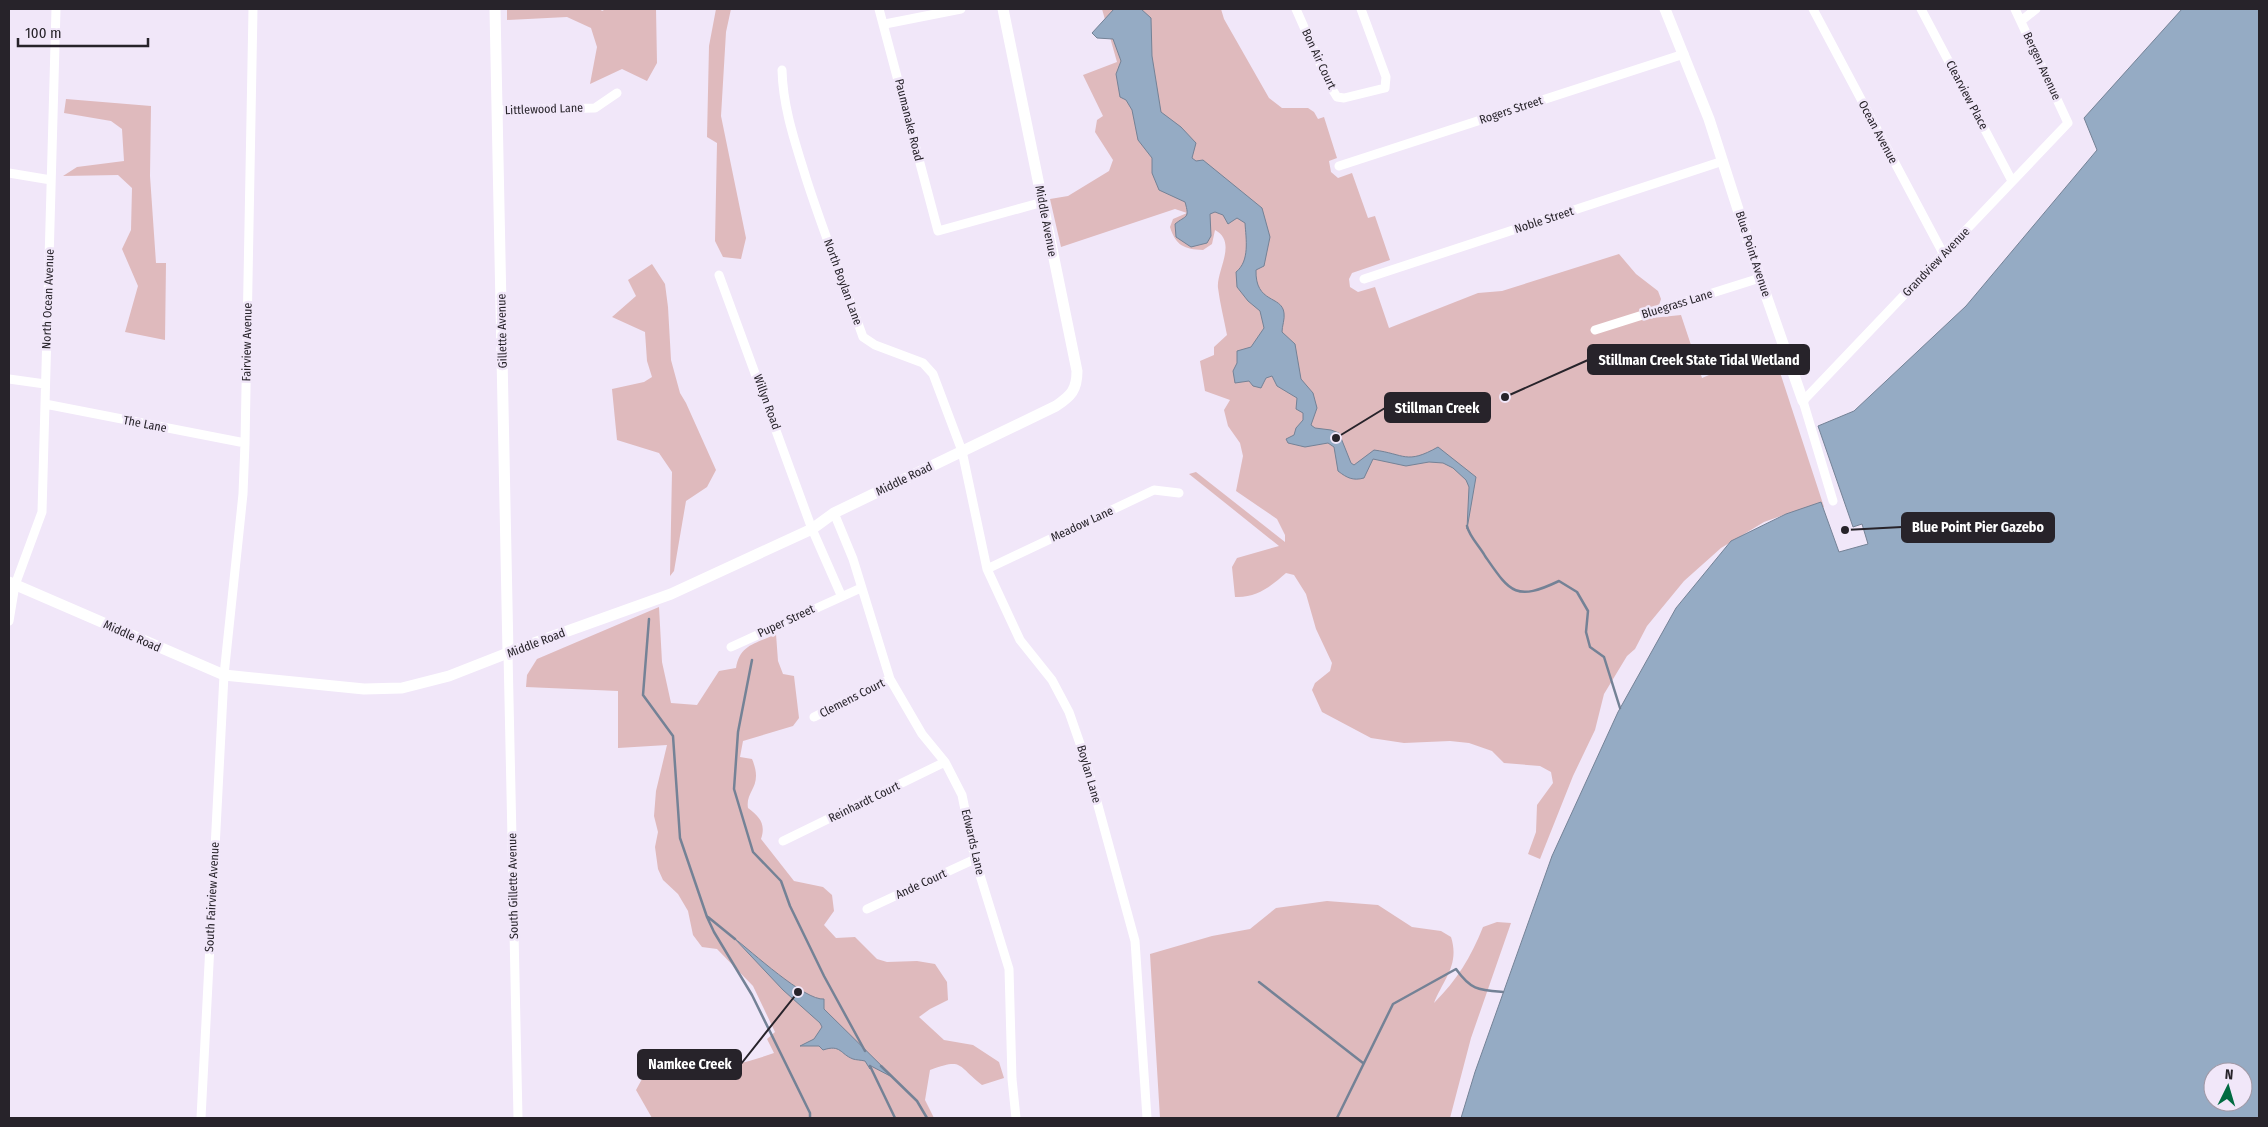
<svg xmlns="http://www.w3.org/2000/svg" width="2268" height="1127" font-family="'Fira Sans Condensed',sans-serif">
  <rect width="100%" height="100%" fill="#f1e7f9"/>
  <path fill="#dfbabd" d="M 507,9 L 600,9 L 602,11 L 606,9 L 656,9 L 657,63 L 647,81 L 622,69 L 590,84 L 597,47 L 591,28 L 567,17 L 507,20 Z
    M 716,9 L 731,9 L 726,32 L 721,116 L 746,238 L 741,259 L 723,257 L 715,241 L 717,143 L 707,137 L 709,46 Z
    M 1102,9 L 1221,9 L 1224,19 L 1269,98 L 1282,108 L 1308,108 L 1314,112 L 1318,119 L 1324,117 L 1337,158 L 1329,161 L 1331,172 L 1338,178 L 1352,173 L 1368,218 L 1375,216 L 1390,260 L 1352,273 L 1349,279 L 1350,287 L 1358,292 L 1375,287 L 1389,328 L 1478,293 L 1502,291 L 1619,254 L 1636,274 L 1658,291 L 1661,299 L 1659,305 L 1649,308 L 1652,318 L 1681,315 L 1702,378 L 1772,348 L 1824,507 L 1789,513 L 1764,522 L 1721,548 L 1684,581 L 1647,626 L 1635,649 L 1627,656 L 1604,694 L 1595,730 L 1573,776 L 1540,859 L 1528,854 L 1536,832 L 1537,805 L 1553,783 L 1551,772 L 1540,766 L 1504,763 L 1492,751 L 1469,743 L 1450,741 L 1404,743 L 1371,738 L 1322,712 L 1312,690 L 1315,683 L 1330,671 L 1332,663 L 1316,629 L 1306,594 L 1294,575 L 1286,573 C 1270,587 1257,598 1235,597 L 1232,567 L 1237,558 L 1279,546 L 1189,474 L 1196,472 L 1285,542 L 1285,535 L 1277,519 L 1236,491 L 1243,456 L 1240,443 L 1228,426 L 1224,410 L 1230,400 L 1205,391 L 1200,361 L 1214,355 L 1214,347 L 1227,335 C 1224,319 1220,304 1218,288 C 1216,271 1238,242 1215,230 L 1212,244 L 1203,250 C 1184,249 1176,246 1170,227 L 1173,219 L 1187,213 L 1175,209 L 1061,247 L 1050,199 L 1068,196 L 1109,171 L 1113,160 L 1095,132 L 1097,120 L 1103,116 L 1083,75 L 1117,62 Z
    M 66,99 L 151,106 L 150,176 L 156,263 L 166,263 L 165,340 L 125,332 L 138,286 L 122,249 L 131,230 L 132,188 L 118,175 L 63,176 L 77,167 L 124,161 L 122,129 L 111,121 L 64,113 Z
    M 652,264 L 665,284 L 668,307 L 671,360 L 680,393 L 686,403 L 716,470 L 707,487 L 686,501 L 674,571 L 670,576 L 672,472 L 659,453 L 617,440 L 612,389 L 644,382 L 652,377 L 647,361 L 645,332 L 612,317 L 636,296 L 628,280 Z
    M 659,607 L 662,662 L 671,703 L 697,705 L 719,671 L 736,668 C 740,644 756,644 776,634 L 778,661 L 783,674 L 794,676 L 799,718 L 793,726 L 743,741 L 740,757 L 752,759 C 764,787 745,790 748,808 C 760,817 766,824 761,839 L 794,881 L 823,887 L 832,895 L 834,911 L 824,925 L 836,938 L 855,937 L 877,959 L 887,962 L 917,961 L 935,964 L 947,982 L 948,1000 L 930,1009 L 919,1017 L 944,1040 L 973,1045 L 999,1062 L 1004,1078 L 982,1085 C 956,1065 964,1058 930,1070 L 925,1100 L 934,1118 L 652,1118 L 636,1090 L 642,1079 C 686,1074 732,1068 774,1053 L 767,1039 L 775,1032 L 753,986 L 717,949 L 702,947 L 693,935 L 688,911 L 678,894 L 663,880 L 658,869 L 655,847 L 658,832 L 654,816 L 656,791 L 667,745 L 618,748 L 618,691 L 526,687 L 527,675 L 537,659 Z
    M 1327,901 L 1378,905 L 1412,927 L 1441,931 L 1451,937 C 1460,965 1443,980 1434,1003 C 1457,980 1471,957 1483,927 L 1497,922 L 1511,923 L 1471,1038 L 1450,1118 L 1160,1118 L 1150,954 L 1212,936 L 1250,929 L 1276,908 Z"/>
  <path fill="#95abc4" stroke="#748296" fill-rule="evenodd" d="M 1114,9 L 1141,9 L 1151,18 L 1152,56 L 1161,112 L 1181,127 L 1196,143 L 1192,158 L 1196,161 L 1203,160 L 1262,208 L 1270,237 L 1264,266 L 1256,270 C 1255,304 1282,295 1284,313 C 1285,319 1282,326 1282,332 L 1295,344 L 1301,379 L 1313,393 L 1317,408 L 1311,425 L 1315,428 L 1331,430 L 1339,433 L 1351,463 L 1354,465 L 1374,450 C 1405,454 1406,465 1438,447 L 1476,477 L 1467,529 L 1469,487 L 1466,480 L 1453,468 L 1443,463 L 1429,462 L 1406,466 L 1373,459 L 1364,478 C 1353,481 1347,478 1338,471 L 1334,447 L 1328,443 L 1305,447 L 1288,443 L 1286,439 L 1294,435 L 1296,428 L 1303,420 L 1303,413 L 1296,409 L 1297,398 L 1277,386 L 1272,376 L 1266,378 L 1261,388 L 1253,386 L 1249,381 L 1235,383 L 1233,371 L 1237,363 L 1237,351 L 1251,347 L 1264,328 L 1260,311 L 1248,301 L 1237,287 L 1236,272 C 1250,261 1246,239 1245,223 L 1237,218 L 1228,224 L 1223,215 L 1215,212 L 1210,214 L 1211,236 L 1207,243 L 1191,247 L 1176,237 L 1175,224 C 1186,215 1190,219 1185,202 L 1159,190 L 1152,173 L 1152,158 L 1138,140 L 1132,110 L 1126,100 L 1120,97 L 1116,74 L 1121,61 L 1113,39 L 1097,38 L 1092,33 Z
    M 2182,9 L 2259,9 L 2259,1118 L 1461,1118 L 1475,1072 L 1552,856 L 1618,712 L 1676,608 L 1731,541 L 1786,514 L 1821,502 L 1839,552 L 1868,544 L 1862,524 L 1853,527 L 1818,426 L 1854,411 L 1966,306 L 2097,150 L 2084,118 ZM 2213,1072 L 2243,1072 L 2243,1102 L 2213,1102 Z
    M 734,938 C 751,951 805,1001 824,999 L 824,1009 L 894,1078 L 871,1066 L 870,1069 L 865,1061 C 861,1060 856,1060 853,1059 C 840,1054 841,1044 823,1050 L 819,1046 L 800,1046 L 814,1039 L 822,1027 L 820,1023 L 783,990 Z"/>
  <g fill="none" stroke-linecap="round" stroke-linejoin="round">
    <path stroke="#748296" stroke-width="2.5" d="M 1467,526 C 1469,536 1480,547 1485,556 C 1510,592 1515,602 1559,581 L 1577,592 L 1588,611 L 1586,632 L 1590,647 L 1604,657 L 1620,708
      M 649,619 L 643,695 L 673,736 L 680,838 L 707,917 L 714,932 L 752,995 L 810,1113 L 810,1118
      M 752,660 L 738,732 L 734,789 L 753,852 L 781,881 L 790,906 L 824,976 L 865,1051
      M 708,917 L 735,939
      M 1259,982 L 1363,1063
      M 870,1066 L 895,1118
      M 881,1066 L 917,1101 L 927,1118
      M 1337,1118 L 1393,1004 L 1456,969 C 1471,990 1478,990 1503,992"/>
    <path stroke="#fff" stroke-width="9" d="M 879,9 L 938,231 L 1043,202
      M 1296,9 L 1329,84 L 1337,97 L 1344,98 L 1385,88 L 1386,77 L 1361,9
      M 1813,9 L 1944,255
      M 1921,9 L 2012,181
      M 2021,21 L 2036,9
      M 885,24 L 961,9
      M 782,70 C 783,108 795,142 806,178 C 823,231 844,284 863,337 L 875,345 L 923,363 L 933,374 L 962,451 L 987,569 L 1020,640 L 1052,680 L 1069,712 L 1085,758 L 1135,941 L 1147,1118
      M 497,110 L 595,108 L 617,93
      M 1339,166 L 1684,54
      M 9,173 L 51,180
      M 719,275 L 812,529 L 841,595
      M 1364,279 L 1723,161
      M 1595,330 L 1760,278
      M 9,379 L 45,384
      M 45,404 L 245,443
      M 1833,501 L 1803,401 L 2068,123 L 2015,9
      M 834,513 L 853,559 L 890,679 L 922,734 L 945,762 L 962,795 L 975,859 L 1009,969 L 1012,1079 L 1016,1118
      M 987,569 L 1154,490 L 1179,493
      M 9,621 L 15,585 L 42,512 L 56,9
      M 731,647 L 861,588
      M 508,653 L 518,1118
      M 814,717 L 890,679
      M 783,841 L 945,762
      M 867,909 L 975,859
      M 201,1118 L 224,675 L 243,494 L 245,443 L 253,9"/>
    <path stroke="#fff" stroke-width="11" d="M 495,9 L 508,653
      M 1665,9 L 1709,119 L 1760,278 L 1803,401
      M 9,582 L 224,675 L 364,689 L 402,688 L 449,676 L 523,647 L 671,594 L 812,529 L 834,513 L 1056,406 C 1071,396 1077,390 1077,371 L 1003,9"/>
  </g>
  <g text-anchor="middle" stroke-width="5" stroke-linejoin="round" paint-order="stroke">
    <g font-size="12" fill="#27232a" stroke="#f1e7f9">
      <text transform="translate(1319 59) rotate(65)" y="4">Bon Air Court</text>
      <text transform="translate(2042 66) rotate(65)" y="4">Bergen Avenue</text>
      <text transform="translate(1967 95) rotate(62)" y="4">Clearview Place</text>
      <text transform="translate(544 109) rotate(-2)" y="4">Littlewood Lane</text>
      <text transform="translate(1511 110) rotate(-18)" y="4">Rogers Street</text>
      <text transform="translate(909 120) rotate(76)" y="4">Paumanake Road</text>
      <text transform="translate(1878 132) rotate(62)" y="4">Ocean Avenue</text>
      <text transform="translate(1544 220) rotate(-18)" y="4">Noble Street</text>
      <text transform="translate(1046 221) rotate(79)" y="4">Middle Avenue</text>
      <text transform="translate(1753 254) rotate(72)" y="4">Blue Point Avenue</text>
      <text transform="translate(1936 262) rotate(-46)" y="4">Grandview Avenue</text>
      <text transform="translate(843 282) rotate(70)" y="4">North Boylan Lane</text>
      <text transform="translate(48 299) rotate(-88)" y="4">North Ocean Avenue</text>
      <text transform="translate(1677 304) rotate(-17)" y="4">Bluegrass Lane</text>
      <text transform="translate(502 331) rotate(-91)" y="4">Gillette Avenue</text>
      <text transform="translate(247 342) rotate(-89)" y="4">Fairview Avenue</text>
      <text transform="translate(767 402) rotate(70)" y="4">Willyn Road</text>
      <text transform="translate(145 424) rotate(11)" y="4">The Lane</text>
      <text transform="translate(904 479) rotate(-26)" y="4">Middle Road</text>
      <text transform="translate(1082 524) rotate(-25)" y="4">Meadow Lane</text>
      <text transform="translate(786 621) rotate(-25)" y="4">Puper Street</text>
      <text transform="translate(132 636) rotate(24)" y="4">Middle Road</text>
      <text transform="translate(536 643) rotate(-21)" y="4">Middle Road</text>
      <text transform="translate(852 698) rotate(-27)" y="4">Clemens Court</text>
      <text transform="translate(1089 774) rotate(74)" y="4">Boylan Lane</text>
      <text transform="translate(864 802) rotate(-26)" y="4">Reinhardt Court</text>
      <text transform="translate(973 842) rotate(77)" y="4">Edwards Lane</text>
      <text transform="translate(921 884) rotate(-25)" y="4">Ande Court</text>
      <text transform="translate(513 886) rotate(-91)" y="4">South Gillette Avenue</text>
      <text transform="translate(212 897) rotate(-87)" y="4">South Fairview Avenue</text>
    </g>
  </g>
  <path fill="none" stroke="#27232a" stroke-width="2" d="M1505 397L1588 360M1336 438L1385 408M1845 530L1902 527M798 992L741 1064"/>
  <g fill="#27232a" stroke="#f1e7f9" stroke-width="2">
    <circle cx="1505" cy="397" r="5"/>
    <circle cx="1336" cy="438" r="5"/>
    <circle cx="1845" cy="530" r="5"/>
    <circle cx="798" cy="992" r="5"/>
  </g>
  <g fill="#27232a" stroke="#27232a" stroke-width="2">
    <rect x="1588" y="345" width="221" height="29" rx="5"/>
    <rect x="1385" y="393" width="105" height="29" rx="5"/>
    <rect x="1902" y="513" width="152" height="29" rx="5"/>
    <rect x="638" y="1050" width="103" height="29" rx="5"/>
  </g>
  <g font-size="14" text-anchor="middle" font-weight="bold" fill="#fff">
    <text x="1699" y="365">Stillman Creek State Tidal Wetland</text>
    <text x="1437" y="413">Stillman Creek</text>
    <text x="1978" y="532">Blue Point Pier Gazebo</text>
    <text x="690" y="1069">Namkee Creek</text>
  </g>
  <rect width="2268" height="1127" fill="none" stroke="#27232a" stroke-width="20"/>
  <g transform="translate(2228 1087) rotate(5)"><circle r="24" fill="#f1e7f9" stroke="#a099a6"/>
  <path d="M0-4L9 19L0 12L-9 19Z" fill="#016b41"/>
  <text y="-8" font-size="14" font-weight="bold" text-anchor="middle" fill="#27232a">N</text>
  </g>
  <path d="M18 38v8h130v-8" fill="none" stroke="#27232a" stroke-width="2.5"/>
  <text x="25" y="38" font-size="15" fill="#27232a" stroke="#f1e7f9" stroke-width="4" paint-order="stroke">100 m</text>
</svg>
